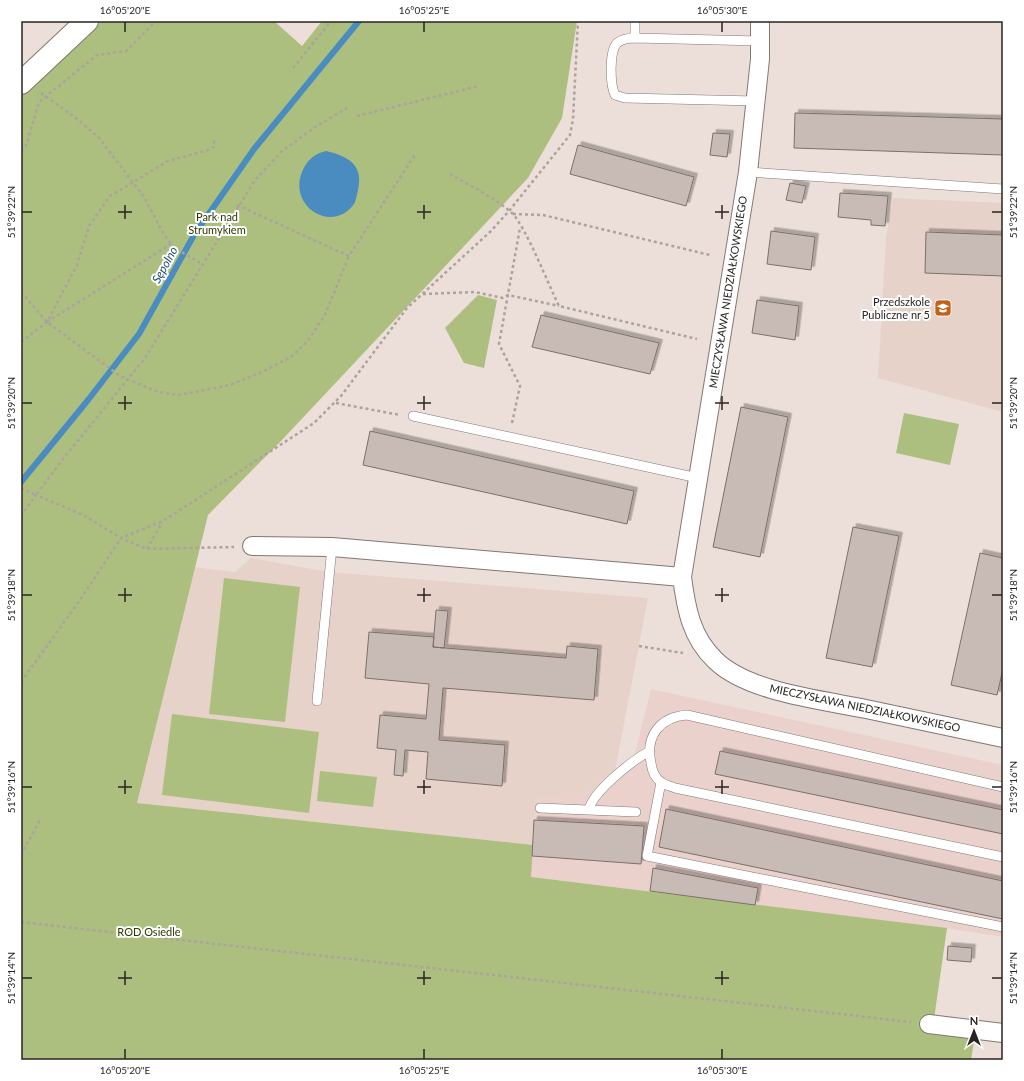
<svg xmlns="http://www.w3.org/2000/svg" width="1024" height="1081" font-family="Lato,sans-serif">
  <defs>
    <filter id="shadow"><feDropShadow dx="3.5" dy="-3.5" stdDeviation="0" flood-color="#0004"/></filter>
  </defs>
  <rect width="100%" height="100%" fill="#ecdfd9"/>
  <path fill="#ebd1cc" d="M 651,689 L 1003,765 L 1003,937 L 932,926 L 530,877 L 536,798 L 586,793 L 634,757 Z"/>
  <path fill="#e7d2c9" d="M 893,198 L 1003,203 L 1003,412 L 878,378 L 886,238 Z
    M 251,558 L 329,572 L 648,598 L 615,771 L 586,793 L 536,798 L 533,845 L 137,803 L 194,567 L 235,572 Z"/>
  <path fill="#acbf7f" d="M 102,21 L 274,21 L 302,46 L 322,21 L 577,21 L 562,118 L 528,178 L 281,441 L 208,515 L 137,803 L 533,845 L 531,877 L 947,928 L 934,1019 L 975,1035 L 971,1060 L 21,1060 L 21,96 Z
    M 478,295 L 497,300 L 484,368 L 464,363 L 445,328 Z
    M 904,413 L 959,424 L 950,465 L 896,453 Z
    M 224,578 L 300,587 L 285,722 L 209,714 Z
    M 172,714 L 319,732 L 309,813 L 162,795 Z
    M 320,771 L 377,777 L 373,807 L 317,801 Z"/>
  <path fill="#4b8cc0" d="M 326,151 C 348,156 364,165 358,190 C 357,194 356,201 354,204 C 331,235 288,205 302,172 C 307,160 314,154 326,151 Z"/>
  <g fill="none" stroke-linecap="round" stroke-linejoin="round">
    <path stroke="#4b8cc0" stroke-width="6" d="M 21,482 L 88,400 L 139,334 L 194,235 L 254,149 L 359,21"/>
  </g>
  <path fill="#c8bbb5" stroke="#7b706a" filter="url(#shadow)" d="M 795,113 L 1003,119 L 1003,155 L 794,148 Z
    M 713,133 L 730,134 L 727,157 L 710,155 Z
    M 578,145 L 694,177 L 686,206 L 570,174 Z
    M 790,183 L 806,186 L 802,203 L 786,200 Z
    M 840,193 L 888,196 L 885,226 L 871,225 L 871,220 L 838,217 Z
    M 771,231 L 815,237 L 811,270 L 767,264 Z
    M 926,232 L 1003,235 L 1003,276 L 925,273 Z
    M 757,300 L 799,306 L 795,340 L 752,333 Z
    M 541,315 L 659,343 L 650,374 L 532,347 Z
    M 741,407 L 788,417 L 760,557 L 713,547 Z
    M 370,431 L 634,491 L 627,524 L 363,465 Z
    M 853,527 L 899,536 L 872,667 L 826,658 Z
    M 980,553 L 1003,558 L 1003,669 L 997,695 L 951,685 Z
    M 436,610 L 448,611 L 444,648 L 433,647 Z
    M 369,632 L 434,637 L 433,647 L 566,658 L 567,646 L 598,649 L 594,700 L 443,688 L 439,740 L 505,745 L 502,786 L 426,779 L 428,752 L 405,750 L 403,776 L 394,775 L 396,750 L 377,748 L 380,715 L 426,719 L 429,684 L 365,678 Z
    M 720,751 L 1003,810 L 1003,834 L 715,774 Z
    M 666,809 L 1003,881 L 1003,919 L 659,847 Z
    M 534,820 L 644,826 L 641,864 L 532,856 Z
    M 653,868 L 758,888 L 755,905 L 650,891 Z
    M 948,946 L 972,948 L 971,962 L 947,960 Z"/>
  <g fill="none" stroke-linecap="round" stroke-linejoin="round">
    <g stroke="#837772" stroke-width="10">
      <path id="service" d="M 635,38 L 635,21
        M 756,101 L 625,98 L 615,95 C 610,84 609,52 617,43 C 622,39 629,38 635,38 L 760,41
        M 748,172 L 1003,189
        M 413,416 L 698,478
        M 317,701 L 332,547
        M 661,782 L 647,856 L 1003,927
        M 1003,787 L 687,715 C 660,717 645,736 651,763 C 652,770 655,778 661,782 C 664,785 671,786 675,788 L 1003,857
        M 540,808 L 636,812
        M 589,810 C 592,792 632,761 648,752"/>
    </g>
    <g stroke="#837772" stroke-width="20">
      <path id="minor" d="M 760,21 L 760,59 L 748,172 L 682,577 C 686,608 691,637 715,660 C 747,692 822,700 866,709 C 912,719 957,728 1003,738
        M 252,546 L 332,547 L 682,577
        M 929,1024 L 1003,1033"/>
    </g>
    <g stroke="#837772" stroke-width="24">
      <path id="tertiary" d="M 21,83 L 87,21"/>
    </g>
    <path stroke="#ada29d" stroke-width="2.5" stroke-dasharray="3 3" stroke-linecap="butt" d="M 293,68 L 331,21
      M 41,93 L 76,118 L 99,138 L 144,197 L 162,231 L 173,247 L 202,264
      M 357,116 L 479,86
      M 21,151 L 26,146 L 39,102 L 97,55 L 126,51 L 156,21
      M 450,174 C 470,186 494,197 512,213 C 526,227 549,286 559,306 L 697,339
      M 237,205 L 349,256 L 416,153
      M 513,214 L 543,215 L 710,255
      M 21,292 L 47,322 L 120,376 L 158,392 L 179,395 L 230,385 L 262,372 L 291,357 L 307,342 L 325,315 L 349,256
      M 423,294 L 475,292 L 503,298 L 508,295 L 559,306
      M 47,322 L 171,244
      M 21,342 L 47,322 L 77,265 L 89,226 L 110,196 L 168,161 L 208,150 L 214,147 L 214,138
      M 336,403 L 400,415
      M 512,423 L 520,386 L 499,344 L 520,228
      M 21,488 L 36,495 L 63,459 L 145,358 L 255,180 L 282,151 L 317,126 L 347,108
      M 21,516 L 36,495 L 83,515 L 121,538 L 147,549 L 234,547
      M 147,549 L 162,522
      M 639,646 L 683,653
      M 21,682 L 80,600 L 121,538 L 163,521 L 314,423 L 341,396 L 407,308 L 491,231 L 509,211 L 570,135 L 573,119 L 578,21
      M 21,855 L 41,818
      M 21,922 L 911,1022"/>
    <use href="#service" stroke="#fff" stroke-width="9"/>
    <use href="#minor" stroke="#fff" stroke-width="18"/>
    <use href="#tertiary" stroke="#fff" stroke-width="22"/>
  </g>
  <path fill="none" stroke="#292421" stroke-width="1.5" d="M 125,22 L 125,32M 424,22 L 424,32M 722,22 L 722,32M 125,205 L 125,219M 424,205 L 424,219M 722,205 L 722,219M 22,212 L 32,212M 118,212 L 132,212M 417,212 L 431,212M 715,212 L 729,212M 992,212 L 1002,212M 125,396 L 125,410M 424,396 L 424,410M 722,396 L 722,410M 22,403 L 32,403M 118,403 L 132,403M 417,403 L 431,403M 715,403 L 729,403M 992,403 L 1002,403M 125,588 L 125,602M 424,588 L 424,602M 722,588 L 722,602M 22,595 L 32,595M 118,595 L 132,595M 417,595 L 431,595M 715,595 L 729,595M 992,595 L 1002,595M 125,780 L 125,794M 424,780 L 424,794M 722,780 L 722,794M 22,787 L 32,787M 118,787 L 132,787M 417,787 L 431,787M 715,787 L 729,787M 992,787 L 1002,787M 125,971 L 125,985M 424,971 L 424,985M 722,971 L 722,985M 22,978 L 32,978M 118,978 L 132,978M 417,978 L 431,978M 715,978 L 729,978M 992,978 L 1002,978M 125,1049 L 125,1059M 424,1049 L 424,1059M 722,1049 L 722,1059"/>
  <defs>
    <g id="school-square" transform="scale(0.9)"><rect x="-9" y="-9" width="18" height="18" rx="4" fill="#c1621a" stroke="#fff"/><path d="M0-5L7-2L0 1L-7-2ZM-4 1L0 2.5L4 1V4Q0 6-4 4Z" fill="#fff"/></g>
  </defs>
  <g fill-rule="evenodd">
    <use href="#school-square" x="943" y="308"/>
  </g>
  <g text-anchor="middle" stroke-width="4" stroke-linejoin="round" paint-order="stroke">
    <g font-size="11" fill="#2c3800" stroke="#fff">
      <text x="217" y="221">Park nad<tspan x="217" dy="13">Strumykiem</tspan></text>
      <text x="149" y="936">ROD Osiedle</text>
    </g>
    <g font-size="11" fill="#292421" stroke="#fff">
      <text transform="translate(728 292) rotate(-81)" y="4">MIECZYSŁAWA NIEDZIAŁKOWSKIEGO</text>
      <text transform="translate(865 708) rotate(12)" y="4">MIECZYSŁAWA NIEDZIAŁKOWSKIEGO</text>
    </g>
    <g font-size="11" fill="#292421" stroke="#fff" text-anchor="end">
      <text x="930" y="306">Przedszkole<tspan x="930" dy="13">Publiczne nr 5</tspan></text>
    </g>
    <g font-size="12" font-style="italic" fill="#1b4b70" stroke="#fff">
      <text transform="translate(165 265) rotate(-61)" y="4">Sępolno</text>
    </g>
  </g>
  <rect width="1024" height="1081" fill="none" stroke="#ffffff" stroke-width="44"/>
  <g transform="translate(974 1031)" stroke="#ffffff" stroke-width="3" paint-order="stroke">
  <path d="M0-3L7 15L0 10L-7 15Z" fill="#292421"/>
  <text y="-6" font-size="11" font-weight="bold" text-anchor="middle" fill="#292421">N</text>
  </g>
  <rect x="22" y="22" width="980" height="1037" fill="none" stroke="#292421" stroke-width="1.5"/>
  <g font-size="10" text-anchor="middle" fill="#292421">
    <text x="125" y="14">16°05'20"E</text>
    <text x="424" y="14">16°05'25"E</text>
    <text x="722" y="14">16°05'30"E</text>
    <text transform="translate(11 212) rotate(-90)" y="4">51°39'22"N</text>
    <text transform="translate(1013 212) rotate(-90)" y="4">51°39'22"N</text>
    <text transform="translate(11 403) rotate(-90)" y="4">51°39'20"N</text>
    <text transform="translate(1013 403) rotate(-90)" y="4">51°39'20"N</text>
    <text transform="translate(11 595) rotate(-90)" y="4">51°39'18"N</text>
    <text transform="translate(1013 595) rotate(-90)" y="4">51°39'18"N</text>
    <text transform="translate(11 787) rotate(-90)" y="4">51°39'16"N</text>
    <text transform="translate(1013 787) rotate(-90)" y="4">51°39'16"N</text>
    <text transform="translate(11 978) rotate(-90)" y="4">51°39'14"N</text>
    <text transform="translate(1013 978) rotate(-90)" y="4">51°39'14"N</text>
    <text x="125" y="1074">16°05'20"E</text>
    <text x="424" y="1074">16°05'25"E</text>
    <text x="722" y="1074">16°05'30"E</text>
  </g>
</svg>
